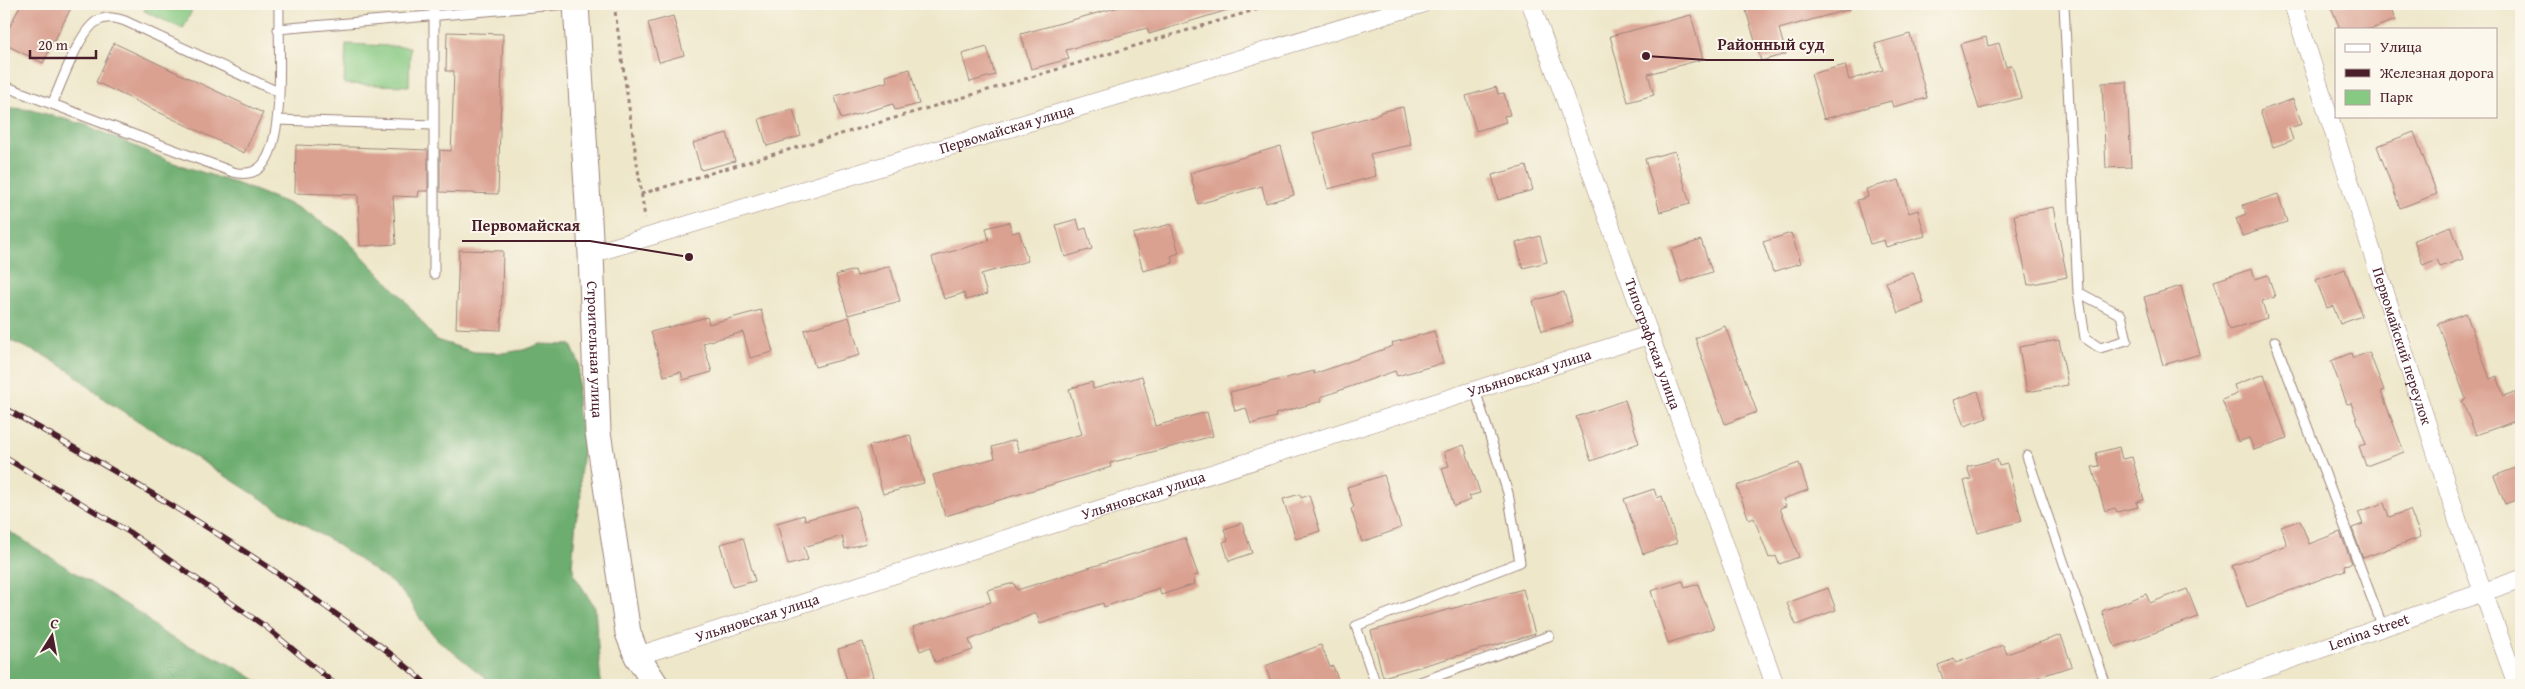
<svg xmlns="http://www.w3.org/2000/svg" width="2525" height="689" font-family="'Gentium Book Plus',serif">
  <rect width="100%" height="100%" fill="#fbf7ec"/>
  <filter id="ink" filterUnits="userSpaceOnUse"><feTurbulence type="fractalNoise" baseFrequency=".02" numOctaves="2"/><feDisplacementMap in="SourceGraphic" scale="10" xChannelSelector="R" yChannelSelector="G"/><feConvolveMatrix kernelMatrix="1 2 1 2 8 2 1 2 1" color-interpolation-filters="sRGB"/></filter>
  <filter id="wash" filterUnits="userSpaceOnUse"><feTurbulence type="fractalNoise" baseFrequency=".0096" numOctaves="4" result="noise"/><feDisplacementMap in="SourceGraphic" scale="20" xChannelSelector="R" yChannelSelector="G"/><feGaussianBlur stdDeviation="1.12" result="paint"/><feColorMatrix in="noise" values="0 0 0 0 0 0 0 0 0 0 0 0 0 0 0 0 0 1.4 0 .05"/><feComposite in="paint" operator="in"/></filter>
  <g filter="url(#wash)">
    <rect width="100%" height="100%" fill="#eee7ca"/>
    <path fill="#87c982" stroke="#687456" d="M 147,4 L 195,4 L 183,29 L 144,11 Z
      M 346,44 L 410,47 L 409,86 L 344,84 Z"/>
    <path fill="#6dad70" stroke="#5c664e" d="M 4,107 L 32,110 L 86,125 L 171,162 L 241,185 L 297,207 L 343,236 L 402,297 L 436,340 L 474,352 L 502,353 L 523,350 L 540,344 L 571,345 L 579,363 L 577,408 L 584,442 L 580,476 L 581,498 L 576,520 L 572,565 L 575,576 L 595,608 L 601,685 L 494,685 L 437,639 L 421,620 L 410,601 L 395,585 L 332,541 L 303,525 L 105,400 L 73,373 L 45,356 L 4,338 Z
      M 4,528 L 144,616 C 164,639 190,645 217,658 C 232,665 249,675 263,685 L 4,685 Z"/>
    <g id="blocks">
      <path fill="#daa090" d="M 21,4 L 73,4 L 43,63 L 4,44 L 4,38 Z
        M 1130,4 L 1230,4 L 1231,9 L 1149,34 L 1147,28 L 1066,50 L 1069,59 L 1031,69 L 1021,34 Z
        M 1744,4 L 1849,4 L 1850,9 L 1779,29 L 1786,54 L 1761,61 Z
        M 2330,4 L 2389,4 L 2395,20 L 2371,29 L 2340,29 Z
        M 1691,15 L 1703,59 L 1648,74 L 1654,95 L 1628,102 L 1610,36 Z
        M 673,16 L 684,55 L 659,62 L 648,23 Z
        M 447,32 L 503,34 L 498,194 L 440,192 L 440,150 L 451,151 L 452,131 L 454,71 L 446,71 Z
        M 1910,34 L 1927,98 L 1893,107 L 1891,101 L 1824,119 L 1811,74 L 1845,65 L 1849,80 L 1883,70 L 1875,44 Z
        M 1986,37 L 1988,46 L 1999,43 L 2006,67 L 2012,65 L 2021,98 L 1979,109 L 1960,44 Z
        M 114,43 L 263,113 L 244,153 L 96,82 Z
        M 987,47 L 995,75 L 970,82 L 962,54 Z
        M 910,69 L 919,104 L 895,110 L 893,104 L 841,119 L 835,96 L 887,82 L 886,76 Z
        M 2127,82 L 2131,167 L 2106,168 L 2102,83 Z
        M 1496,87 L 1498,94 L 1504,93 L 1510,115 L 1504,116 L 1506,122 L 1476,131 L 1466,96 Z
        M 2293,99 L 2302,124 L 2289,128 L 2293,140 L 2273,147 L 2260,111 Z
        M 1403,107 L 1411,145 L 1370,154 L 1376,176 L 1328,189 L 1313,133 L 1380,114 L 1380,112 Z
        M 793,109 L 801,136 L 767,146 L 759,119 Z
        M 2414,132 L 2437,194 L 2400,208 L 2377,146 Z
        M 727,133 L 735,161 L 701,170 L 693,143 Z
        M 296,145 L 428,150 L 428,191 L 419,191 L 418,197 L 393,196 L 396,244 L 360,246 L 358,195 L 295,193 Z
        M 1281,146 L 1294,195 L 1266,203 L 1262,186 L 1198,204 L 1190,173 Z
        M 1675,151 L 1690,204 L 1660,212 L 1645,159 Z
        M 1526,166 L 1533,190 L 1498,200 L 1492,175 Z
        M 1899,180 L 1909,213 L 1918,210 L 1925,236 L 1886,247 L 1884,240 L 1870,244 L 1857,200 L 1868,197 L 1866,189 Z
        M 2278,194 L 2287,222 L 2242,236 L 2236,218 L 2246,214 L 2243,205 Z
        M 2053,207 L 2067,277 L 2028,285 L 2014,215 Z
        M 1077,219 L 1080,230 L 1086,228 L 1092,249 L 1065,257 L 1056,225 Z
        M 1009,222 L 1012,233 L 1019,231 L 1028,261 L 981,274 L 987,294 L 966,300 L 964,293 L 944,299 L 932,257 L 989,241 L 986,228 Z
        M 1171,224 L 1179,253 L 1171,256 L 1173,263 L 1143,271 L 1133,234 Z
        M 2451,226 L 2463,259 L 2440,267 L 2437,259 L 2423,265 L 2414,240 Z
        M 1791,233 L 1801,263 L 1773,272 L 1763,242 Z
        M 1540,236 L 1547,262 L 1523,268 L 1516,243 Z
        M 1701,240 L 1712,272 L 1681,282 L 1671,250 Z
        M 459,250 L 503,251 L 501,330 L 456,328 Z
        M 890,266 L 900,301 L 848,315 L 836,275 L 855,270 L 857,276 Z
        M 2252,269 L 2255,279 L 2268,275 L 2275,297 L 2262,301 L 2267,318 L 2229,330 L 2214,281 Z
        M 2345,269 L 2362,316 L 2340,324 L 2333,306 L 2327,308 L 2316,280 Z
        M 1913,272 L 1924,303 L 1898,313 L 1886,282 Z
        M 2181,286 L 2200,354 L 2163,365 L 2144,297 Z
        M 1564,292 L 1573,323 L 1542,331 L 1533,301 Z
        M 761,310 L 773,352 L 750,358 L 743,332 L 703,343 L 712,372 L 683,380 L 681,372 L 664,376 L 651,332 L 707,317 L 709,324 Z
        M 2466,313 L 2490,379 L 2497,376 L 2504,396 L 2514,392 L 2521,410 L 2521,419 L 2476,435 L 2462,401 L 2466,399 L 2438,323 Z
        M 849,317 L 860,355 L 815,367 L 804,330 Z
        M 1725,326 L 1757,412 L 1725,424 L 1695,338 Z
        M 1434,331 L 1443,363 L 1397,376 L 1395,371 L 1321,397 L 1322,401 L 1275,414 L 1276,417 L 1251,424 L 1246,408 L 1235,411 L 1230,392 L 1314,371 L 1314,374 L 1393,346 L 1392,343 Z
        M 2059,340 L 2068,385 L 2027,392 L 2019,347 Z
        M 2369,352 L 2384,390 L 2381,391 L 2404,452 L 2366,466 L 2359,446 L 2366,444 L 2351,403 L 2347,404 L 2331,361 L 2351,353 L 2353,358 Z
        M 2264,374 L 2287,438 L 2254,450 L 2249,438 L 2238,442 L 2222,400 L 2237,394 L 2234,385 Z
        M 1142,376 L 1155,426 L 1207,412 L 1213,436 L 1110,463 L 1111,467 L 945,516 L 933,475 L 995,458 L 992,447 L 1015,440 L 1019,452 L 1082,434 L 1069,389 L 1092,382 L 1093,389 Z
        M 1978,391 L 1987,418 L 1964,426 L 1954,400 Z
        M 1625,400 L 1639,443 L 1591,461 L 1576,417 Z
        M 910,435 L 924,483 L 883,494 L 869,446 Z
        M 1464,445 L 1480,493 L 1469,496 L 1471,500 L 1454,506 L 1442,468 L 1449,466 L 1444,452 Z
        M 2119,447 L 2122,459 L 2132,457 L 2144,500 L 2136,502 L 2138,507 L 2117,512 L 2115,508 L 2105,511 L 2092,467 L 2099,466 L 2096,453 Z
        M 1997,459 L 1999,466 L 2007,464 L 2022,521 L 1978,533 L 1964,481 L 1971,479 L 1967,467 Z
        M 1799,463 L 1808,490 L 1783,499 L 1786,506 L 1780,508 L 1799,557 L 1779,564 L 1776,556 L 1769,558 L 1754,518 L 1749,520 L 1737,486 Z
        M 2521,466 L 2521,498 L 2505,504 L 2494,476 Z
        M 1384,475 L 1401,528 L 1362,542 L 1351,509 L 1354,507 L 1347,487 Z
        M 1654,489 L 1657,498 L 1662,496 L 1677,543 L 1643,554 L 1624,499 Z
        M 1300,494 L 1301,498 L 1309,495 L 1320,531 L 1296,539 L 1283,499 Z
        M 2384,503 L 2389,517 L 2410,510 L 2421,537 L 2363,558 L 2352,528 L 2363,524 L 2358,512 Z
        M 856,506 L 866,543 L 845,549 L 842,536 L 804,547 L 808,560 L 788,565 L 777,523 L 804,515 L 805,520 Z
        M 2300,520 L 2309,544 L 2340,532 L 2352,563 L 2344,565 L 2345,570 L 2247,607 L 2232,566 L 2287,545 L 2281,527 Z
        M 1242,523 L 1252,553 L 1229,561 L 1223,542 L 1228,540 L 1224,529 Z
        M 743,538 L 755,581 L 732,587 L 720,544 Z
        M 1185,538 L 1198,575 L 1193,576 L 1195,584 L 1161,595 L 1159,588 L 1104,607 L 1103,603 L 1040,624 L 1036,613 L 969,640 L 973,650 L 935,662 L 930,647 L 920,651 L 913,627 L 991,602 L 987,590 L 1014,583 L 1017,590 Z
        M 1683,581 L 1685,588 L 1698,584 L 1714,628 L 1668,643 L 1651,591 Z
        M 1828,588 L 1836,610 L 1796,625 L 1787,603 Z
        M 1523,589 L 1535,634 L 1383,677 L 1371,631 Z
        M 2187,589 L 2198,617 L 2115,647 L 2102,611 L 2146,594 L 2150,603 Z
        M 2061,635 L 2072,666 L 2014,685 L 1945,685 L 1938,665 L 1954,659 L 1956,663 L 2003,645 L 2007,654 Z
        M 863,642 L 873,677 L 848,684 L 838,649 Z
        M 1321,645 L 1330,667 L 1333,666 L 1340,685 L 1272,685 L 1265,666 Z"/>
    </g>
  </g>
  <g filter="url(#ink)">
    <use href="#blocks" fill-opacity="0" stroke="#9c837a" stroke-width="1"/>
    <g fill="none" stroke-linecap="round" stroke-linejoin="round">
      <g stroke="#9c837a" stroke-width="11">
        <path id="lane" d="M 434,4 L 434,274
          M 2064,4 L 2078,292 L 2085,338 L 2100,348 L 2127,340 L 2121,315 L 2078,292
          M 278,29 L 568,4
          M 4,86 L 233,172 C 245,175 256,174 264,163 C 286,134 278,41 279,4
          M 52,104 C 61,85 80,28 99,20 C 108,16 116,18 125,21 L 278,92
          M 277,120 L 434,125
          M 2275,341 L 2383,628
          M 2027,456 L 2106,685
          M 1376,685 L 1356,626 L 1520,562 L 1508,493 L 1475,390
          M 1412,685 L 1549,636"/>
      </g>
      <g stroke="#9c837a" stroke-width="19">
        <g id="street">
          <path id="s1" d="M 1531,4 L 1775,685"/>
          <path id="s2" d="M 2293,4 L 2462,534 L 2517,685"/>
          <path id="s3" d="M 591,254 L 1422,4"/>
          <path id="s4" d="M 637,656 L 1649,335"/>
          <path id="s5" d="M 2217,685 L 2521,579"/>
        </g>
      </g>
      <g stroke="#9c837a" stroke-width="27">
        <g id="secondary">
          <path id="s6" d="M 576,4 L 591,254 L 598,432 L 628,633 L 637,656 L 656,685"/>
        </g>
      </g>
      <path stroke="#9c837a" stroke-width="3" stroke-dasharray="4 4" stroke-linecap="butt" d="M 614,4 L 645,218
        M 641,194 L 1275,4"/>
      <use href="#lane" stroke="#fff" stroke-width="9"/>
      <use href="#street" stroke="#fff" stroke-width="18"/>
      <use href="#secondary" stroke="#fff" stroke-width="25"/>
      <g stroke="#4a1f2b" stroke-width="5.5">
        <path id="rail" d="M 4,408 C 114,470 223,533 326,607 C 361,632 396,655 427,685
          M 4,457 L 129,532 L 266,627 L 336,685"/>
      </g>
      <use href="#rail" stroke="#fbf7ec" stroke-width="4" stroke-dasharray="11" stroke-linecap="butt"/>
    </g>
  </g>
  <g text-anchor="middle" stroke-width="4" stroke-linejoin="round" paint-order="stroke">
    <g font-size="15" fill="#4a1f2b" stroke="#fbf7ec">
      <text dy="5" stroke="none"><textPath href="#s3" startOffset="434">Первомайская улица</textPath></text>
      <text dy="5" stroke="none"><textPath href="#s1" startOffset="361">Типографская улица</textPath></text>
      <text dy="5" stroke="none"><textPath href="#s2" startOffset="359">Первомайский переулок</textPath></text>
      <text dy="5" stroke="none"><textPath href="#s6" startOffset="346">Строительная улица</textPath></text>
      <text dy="5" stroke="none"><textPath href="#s4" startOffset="936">Ульяновская улица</textPath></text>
      <text dy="5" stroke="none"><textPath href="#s4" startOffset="531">Ульяновская улица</textPath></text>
      <text dy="5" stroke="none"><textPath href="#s4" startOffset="126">Ульяновская улица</textPath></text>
      <text dy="5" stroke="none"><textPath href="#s5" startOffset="161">Lenina Street</textPath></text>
    </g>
  </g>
  <path fill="none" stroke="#4a1f2b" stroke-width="2" d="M1646 56L1707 60H1834M689 257L590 241H462"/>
  <g fill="#4a1f2b" stroke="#fbf7ec" stroke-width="2">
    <circle cx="1646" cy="56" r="5"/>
    <circle cx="689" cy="257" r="5"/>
  </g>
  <g font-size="16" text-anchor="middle" font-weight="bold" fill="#4a1f2b" stroke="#fbf7ec" stroke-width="4" stroke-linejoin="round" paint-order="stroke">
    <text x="1771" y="50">Районный суд</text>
    <text x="526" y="231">Первомайская</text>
  </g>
  <rect width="2525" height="689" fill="none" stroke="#fbf7ec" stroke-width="20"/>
  <rect x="2335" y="28" width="162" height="90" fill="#fbf7ec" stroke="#b4a19f"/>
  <rect x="2345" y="44" width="25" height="8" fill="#ffffff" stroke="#b4a19f"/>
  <text x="2380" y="52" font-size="15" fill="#4a1f2b">Улица</text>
  <rect x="2345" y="69" width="25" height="8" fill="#4a1f2b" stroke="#b4a19f"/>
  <text x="2380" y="78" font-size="15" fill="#4a1f2b">Железная дорога</text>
  <rect x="2345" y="90" width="25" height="15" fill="#87c982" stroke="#b4a19f"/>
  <text x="2380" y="102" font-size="15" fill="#4a1f2b">Парк</text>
  <g transform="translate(52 636) rotate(11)" stroke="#fbf7ec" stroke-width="4" paint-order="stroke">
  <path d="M0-4L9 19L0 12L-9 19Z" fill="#4a1f2b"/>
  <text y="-8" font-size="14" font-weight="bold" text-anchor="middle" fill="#4a1f2b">С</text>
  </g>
  <path d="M30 50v8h66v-8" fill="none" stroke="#4a1f2b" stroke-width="2.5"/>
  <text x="38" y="50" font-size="15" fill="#4a1f2b" stroke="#fbf7ec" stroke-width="4" paint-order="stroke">20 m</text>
</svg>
